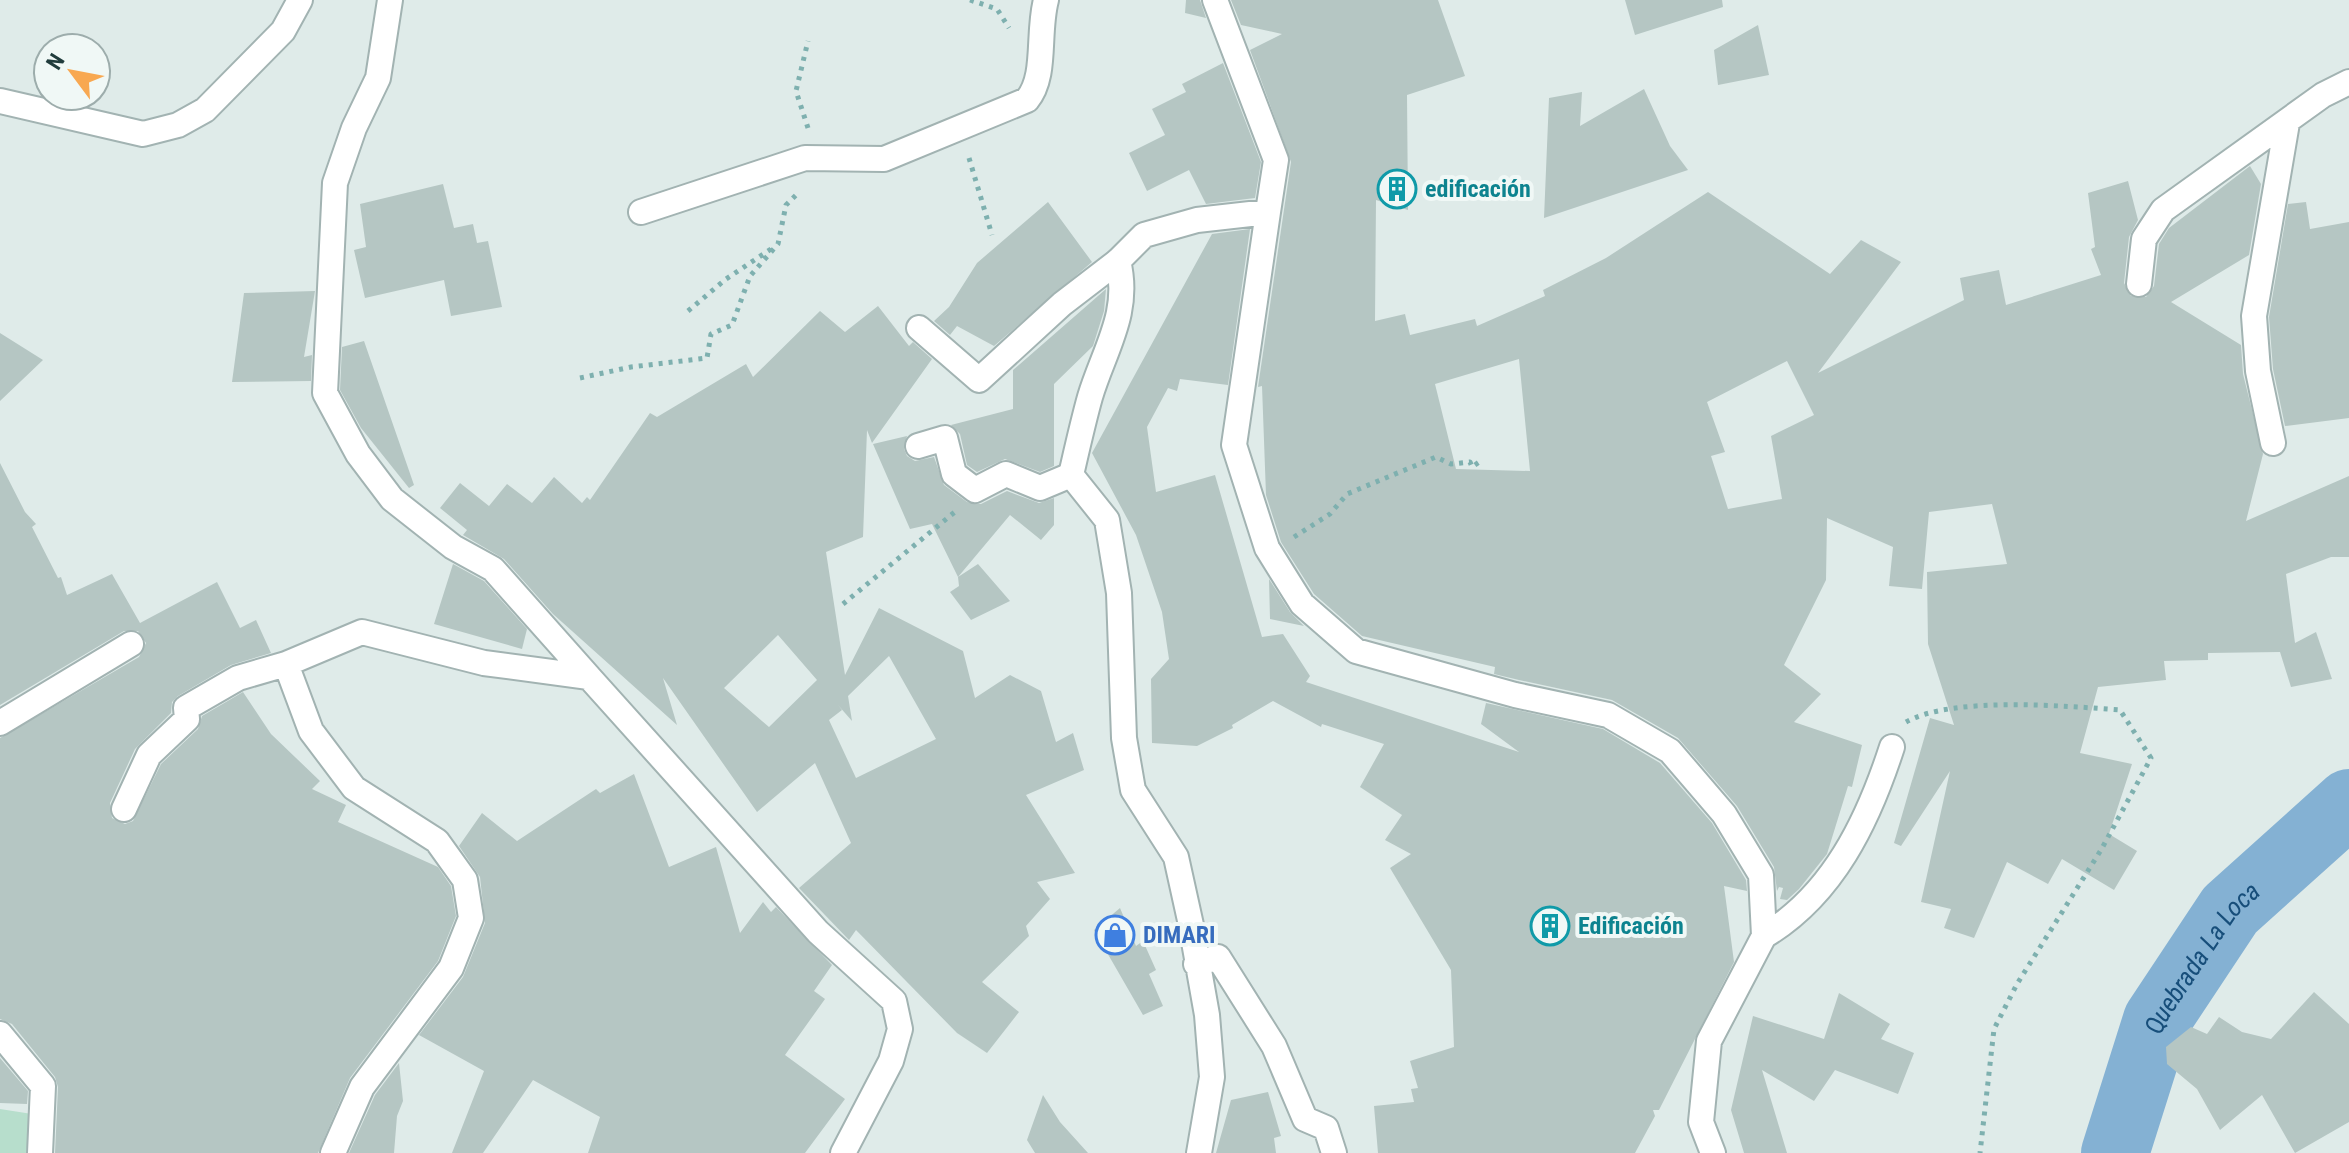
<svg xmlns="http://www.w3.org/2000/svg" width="2349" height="1153" font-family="'Roboto Condensed',sans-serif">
  <rect width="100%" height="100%" fill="#dfebe9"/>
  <path fill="#b7decc" d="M 0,1109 L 32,1114 L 26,1153 L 0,1153 Z"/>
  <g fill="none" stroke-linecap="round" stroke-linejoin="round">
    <path stroke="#84b1d3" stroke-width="68" id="s1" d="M 2115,1153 L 2157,1020 L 2230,910 L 2349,803"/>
  </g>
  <path fill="#b5c6c3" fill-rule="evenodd" d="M 1186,0 L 1200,0 L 1206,18 L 1185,13 Z
    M 1231,0 L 1438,0 L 1465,76 L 1407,95 L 1408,210 L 1376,200 L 1375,321 L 1405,314 L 1410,335 L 1475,319 L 1477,326 L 1545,296 L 1543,290 L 1606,258 L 1708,192 L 1830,274 L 1861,240 L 1901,262 L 1818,373 L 1964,300 L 1960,278 L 1999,270 L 2006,305 L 2101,275 L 2091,249 L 2095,247 L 2088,193 L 2128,181 L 2138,220 L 2129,237 L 2124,283 L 2131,296 L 2146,297 L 2154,286 L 2159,244 L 2169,228 L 2250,166 L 2261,184 L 2249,255 L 2171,302 L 2241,345 L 2243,374 L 2263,454 L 2246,521 L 2349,476 L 2349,557 L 2331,557 L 2286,574 L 2295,643 L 2316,632 L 2332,679 L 2291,687 L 2280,652 L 2208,653 L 2208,660 L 2164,661 L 2166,680 L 2098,687 L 2080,753 L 2132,764 L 2109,834 L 2137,851 L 2114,890 L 2062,859 L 2048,884 L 2007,862 L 1974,938 L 1944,928 L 1951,909 L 1921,902 L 1950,771 L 1901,846 L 1894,843 L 1930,718 L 1954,725 L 1928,644 L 1927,572 L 2007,564 L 1992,504 L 1929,512 L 1922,589 L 1889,586 L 1893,547 L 1827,518 L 1826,580 L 1784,665 L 1821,694 L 1794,722 L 1862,745 L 1852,787 L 1848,786 L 1827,854 L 1799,889 L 1787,900 L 1780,899 L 1783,888 L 1779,887 L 1777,891 L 1774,867 L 1737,806 L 1678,738 L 1612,700 L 1519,680 L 1494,674 L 1495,667 L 1362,636 L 1314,594 L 1281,542 L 1266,495 L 1262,386 L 1258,387 L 1291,162 L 1250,50 L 1282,34 L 1241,25 ZM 1519,359 L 1530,471 L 1456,469 L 1435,384 ZM 1787,361 L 1814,415 L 1771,436 L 1782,499 L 1728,509 L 1711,456 L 1725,452 L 1707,402 Z
    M 1625,0 L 1722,0 L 1723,7 L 1635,35 Z
    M 1758,25 L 1769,75 L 1718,85 L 1714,50 Z
    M 1223,63 L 1261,162 L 1255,198 L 1206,204 L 1189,170 L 1147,191 L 1129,153 L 1165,135 L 1152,109 L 1186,92 L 1182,84 Z
    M 1644,89 L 1670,146 L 1688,170 L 1544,218 L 1549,98 L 1582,92 L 1580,126 Z
    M 443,184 L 454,228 L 473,224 L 477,243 L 488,241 L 502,307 L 451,316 L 444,280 L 365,298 L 354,250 L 366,247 L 360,204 Z
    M 1048,202 L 1092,262 L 994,346 L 957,326 L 950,335 L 934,321 L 949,307 L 977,263 Z
    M 2306,202 L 2310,229 L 2349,222 L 2349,418 L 2285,426 L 2273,369 L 2269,317 L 2288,204 Z
    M 1250,229 L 1228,385 L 1180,379 L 1177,391 L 1168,388 L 1147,427 L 1156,492 L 1215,475 L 1262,637 L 1283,634 L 1310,676 L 1306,682 L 1519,752 L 1481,724 L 1486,703 L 1603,729 L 1660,763 L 1712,823 L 1746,880 L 1747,891 L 1724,886 L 1734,962 L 1659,1110 L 1653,1110 L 1655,1116 L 1635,1153 L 1378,1153 L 1374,1106 L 1414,1102 L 1411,1089 L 1418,1088 L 1410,1061 L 1454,1047 L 1451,970 L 1390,868 L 1411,854 L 1385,840 L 1402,815 L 1360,787 L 1384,744 L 1322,724 L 1321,727 L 1273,701 L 1232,725 L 1233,728 L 1197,746 L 1152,743 L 1151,679 L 1169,659 L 1162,612 L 1136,535 L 1092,453 L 1212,234 Z
    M 1106,289 L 1104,311 L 1093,346 L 1054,384 L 1054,466 L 1040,472 L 1005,459 L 977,472 L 967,465 L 960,434 L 951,425 L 1013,409 L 1013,370 Z
    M 315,291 L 304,357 L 312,355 L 311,381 L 232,382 L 244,293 Z
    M 878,306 L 909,346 L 913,342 L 932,359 L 872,443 L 867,430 L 863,537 L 826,552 L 845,675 L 879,608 L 963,651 L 975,698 L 1010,675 L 1041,691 L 1056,742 L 1073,733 L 1084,770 L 1026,795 L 1075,873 L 1037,882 L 1050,899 L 1026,926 L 1029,936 L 982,982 L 1019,1012 L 987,1053 L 957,1033 L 856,930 L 849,940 L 799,888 L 851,843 L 815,763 L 757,812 L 663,678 L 677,725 L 553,614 L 504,559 L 463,535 L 467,530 L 440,508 L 460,483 L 489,506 L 507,484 L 532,503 L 554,477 L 582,503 L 587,497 L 590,500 L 650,413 L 657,417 L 746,364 L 753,377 L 820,311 L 845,332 ZM 778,635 L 817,680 L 769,727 L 724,688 ZM 889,656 L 936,739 L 856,778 L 829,720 L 842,710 L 838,705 L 852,721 L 848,696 Z
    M 0,333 L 43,360 L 0,401 Z
    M 364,341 L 414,485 L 409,488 L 361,428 L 340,390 L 342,347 Z
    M 907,436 L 904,449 L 907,456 L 915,461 L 934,457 L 944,485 L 967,502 L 981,504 L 1007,491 L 1039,503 L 1054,498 L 1054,525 L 1041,540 L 1010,515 L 958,577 L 978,564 L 1010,601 L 971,620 L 950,592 L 959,586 L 958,577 L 932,524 L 910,529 L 873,444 Z
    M 0,463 L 25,512 L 36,524 L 32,527 L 58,578 L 61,577 L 67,595 L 112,574 L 140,623 L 217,582 L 240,628 L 256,620 L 271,653 L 231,665 L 178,696 L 172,702 L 171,713 L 135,749 L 110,803 L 112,818 L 125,824 L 133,821 L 161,764 L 198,729 L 202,716 L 243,692 L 271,734 L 320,781 L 312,789 L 346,805 L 338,822 L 438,867 L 451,886 L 456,916 L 438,961 L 350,1078 L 318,1153 L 55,1153 L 58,1087 L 55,1077 L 12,1024 L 0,1019 L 0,738 L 139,657 L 146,643 L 138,631 L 124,631 L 0,705 Z
    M 453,564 L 484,581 L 527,629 L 522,649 L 434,624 Z
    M 1269,579 L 1290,612 L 1304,626 L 1270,619 Z
    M 634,774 L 669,867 L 716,847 L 740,933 L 763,902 L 771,912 L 776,907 L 832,965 L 814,991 L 825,999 L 785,1055 L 845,1099 L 805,1153 L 588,1153 L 600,1117 L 533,1080 L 483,1153 L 452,1153 L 484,1071 L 419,1035 L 463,977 L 485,923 L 480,877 L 459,846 L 482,813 L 517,841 L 596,789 L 600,793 Z
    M 1120,908 L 1136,946 L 1143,941 L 1156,970 L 1149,974 L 1163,1006 L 1143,1015 L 1094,930 Z
    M 2314,992 L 2349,1024 L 2349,1122 L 2295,1153 L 2262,1095 L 2220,1130 L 2197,1089 L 2167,1064 L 2166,1047 L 2191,1027 L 2207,1034 L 2219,1017 L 2242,1032 L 2271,1039 Z
    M 1839,993 L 1890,1024 L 1881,1039 L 1914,1053 L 1898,1094 L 1835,1070 L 1814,1101 L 1762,1070 L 1787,1153 L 1744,1153 L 1731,1110 L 1753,1016 L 1824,1039 Z
    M 0,1058 L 28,1091 L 27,1104 L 0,1103 Z
    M 399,1063 L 403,1101 L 397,1116 L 394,1153 L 349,1153 L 375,1095 Z
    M 1268,1092 L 1281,1136 L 1274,1138 L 1276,1153 L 1216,1153 L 1231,1100 Z
    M 1043,1095 L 1060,1122 L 1088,1153 L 1035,1153 L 1027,1140 Z"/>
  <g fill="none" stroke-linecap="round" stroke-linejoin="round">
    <g stroke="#a2b3b2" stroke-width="28">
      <path id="pedestrian" d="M 919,328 L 979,380 L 1062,304 L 1118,261
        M 918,446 L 945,438 L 954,474 L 975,490 L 1006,474 L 1040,488 L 1071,475"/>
    </g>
    <g stroke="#a2b3b2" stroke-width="28">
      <path id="minor" d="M 390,0 L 378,78 L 354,128 L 335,183 L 325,393 L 358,454 L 392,499 L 453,547 L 493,569 L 589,677
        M 1215,0 L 1276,160 L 1268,212
        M 0,101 L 143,134 L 178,125 L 205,110 L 283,31 L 300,0
        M 641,212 L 805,158 L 884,159 L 1027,100 C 1047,76 1037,34 1046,0
        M 2139,284 L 2144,239 L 2163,210 L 2323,95 L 2349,82
        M 2273,443 L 2258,371 L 2254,316 L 2287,123
        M 0,723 L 131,644
        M 124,809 L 149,755 L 187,719 L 186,708 L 238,678 L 286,664
        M 1764,936 C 1833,895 1868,821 1892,747
        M 1196,964 L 1218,957 L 1274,1046 L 1305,1119 L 1326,1128 L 1334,1153
        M 0,1034 L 43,1086 L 40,1153
        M 333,1153 L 362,1087 L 451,968 L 471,918 L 465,880 L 437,841 L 354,788 L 311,731 L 286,664 L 362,632 L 484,663 L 589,677 L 818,932 L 894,1001 L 900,1029 L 891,1061 L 843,1153
        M 1199,1153 L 1212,1077 L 1207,1015 L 1191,925 L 1176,857 L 1133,790 L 1124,738 L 1119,593 L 1107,520 L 1071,475 C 1077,449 1083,422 1090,397 C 1104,350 1131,313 1118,261 L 1144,235 L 1197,220 L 1268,212 L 1234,445 L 1267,548 L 1302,604 L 1356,651 L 1515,695 L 1608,715 L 1670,751 L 1724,814 L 1761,875 L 1764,936 L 1709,1041 L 1701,1122 L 1713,1153"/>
    </g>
    <path stroke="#7eb0af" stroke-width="5" stroke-dasharray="4 6" stroke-linecap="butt" d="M 970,0 L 997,9 L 1009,28
      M 808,128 L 796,91 L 808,41
      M 969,158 L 992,235
      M 688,311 L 726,279 L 771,249
      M 580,378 L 631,367 L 707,358 L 711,334 L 732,325 L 750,276 L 778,244 L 786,205 L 797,194
      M 1294,537 L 1330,514 L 1347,494 L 1436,457 L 1451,464 L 1470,462 L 1472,467 L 1482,460
      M 843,604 L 956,511
      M 1906,722 C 1952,696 2066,706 2120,710 L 2151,758 L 2101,850 L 2017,984 L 1994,1029 L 1980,1153"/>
    <use href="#pedestrian" stroke="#fff" stroke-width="24"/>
    <use href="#minor" stroke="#fff" stroke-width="24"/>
  </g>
  <defs>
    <g id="building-ring" transform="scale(2)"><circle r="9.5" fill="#f0f8f6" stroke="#0f9aa8" stroke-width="1.5"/><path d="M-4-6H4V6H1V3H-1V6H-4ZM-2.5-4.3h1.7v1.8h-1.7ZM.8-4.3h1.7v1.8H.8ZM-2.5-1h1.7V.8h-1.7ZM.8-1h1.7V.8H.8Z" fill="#0f9aa8"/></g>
    <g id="shop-ring" transform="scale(2)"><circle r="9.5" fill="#f0f8f6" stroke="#3f7fe0" stroke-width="1.5"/><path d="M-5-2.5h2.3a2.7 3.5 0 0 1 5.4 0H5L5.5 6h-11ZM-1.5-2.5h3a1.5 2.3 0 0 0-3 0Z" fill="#3f7fe0"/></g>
  </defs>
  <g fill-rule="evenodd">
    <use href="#building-ring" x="1397" y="189"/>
    <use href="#building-ring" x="1550" y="926"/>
    <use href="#shop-ring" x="1115" y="935"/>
  </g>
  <g text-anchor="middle" stroke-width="8" stroke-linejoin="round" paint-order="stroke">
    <g font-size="24" font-weight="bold" fill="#0d838f" stroke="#f0f8f6" text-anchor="start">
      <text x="1425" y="197">edificación</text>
      <text x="1578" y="934">Edificación</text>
    </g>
    <g font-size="24" font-weight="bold" fill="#366cbe" stroke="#f0f8f6" text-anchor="start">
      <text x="1143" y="943">DIMARI</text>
    </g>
    <g font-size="26" font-style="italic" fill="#174e7a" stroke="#f0f8f6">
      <text dy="9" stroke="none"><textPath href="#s1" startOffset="216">Quebrada La Loca</textPath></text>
    </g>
  </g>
  <g transform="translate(72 72) rotate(302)"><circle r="38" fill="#f0f8f6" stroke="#9dadac" stroke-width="2"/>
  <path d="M0-6L14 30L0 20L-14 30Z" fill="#f8a851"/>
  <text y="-12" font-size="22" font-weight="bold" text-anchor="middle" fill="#203c3c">N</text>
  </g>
</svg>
